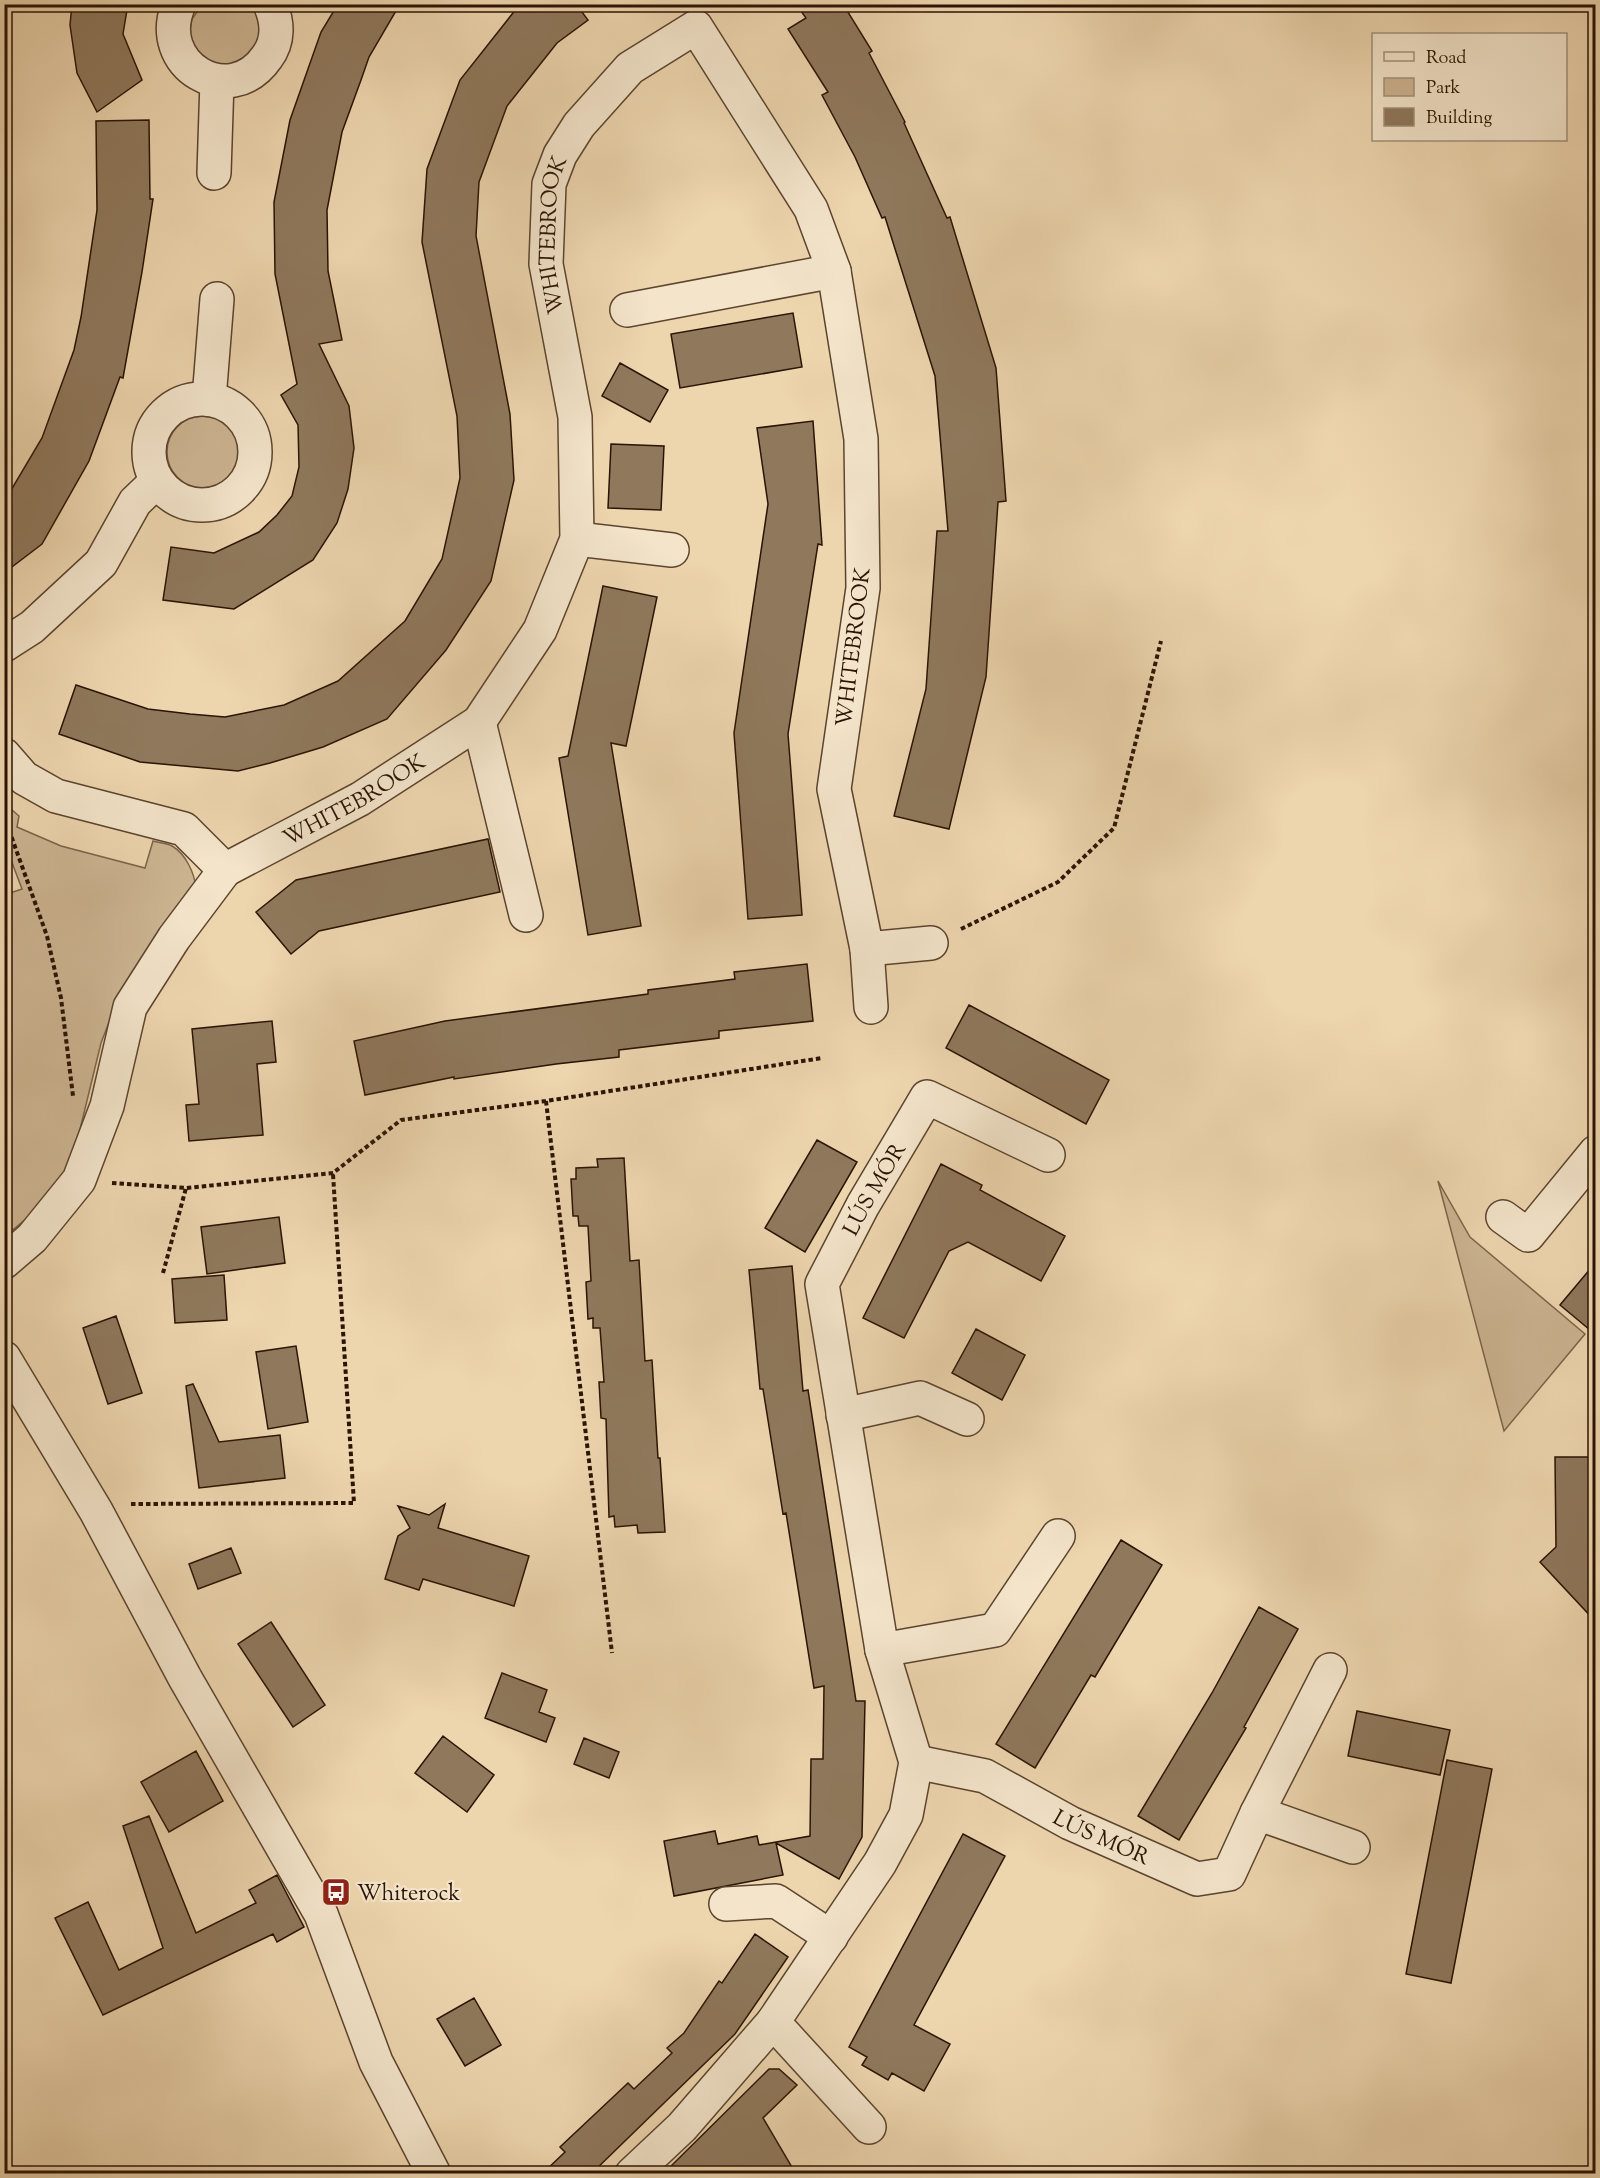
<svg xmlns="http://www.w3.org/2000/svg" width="1600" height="2178" font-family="'Sorts Mill Goudy',serif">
  <rect width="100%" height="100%" fill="#edd5ae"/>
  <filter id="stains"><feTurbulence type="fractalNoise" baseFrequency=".00333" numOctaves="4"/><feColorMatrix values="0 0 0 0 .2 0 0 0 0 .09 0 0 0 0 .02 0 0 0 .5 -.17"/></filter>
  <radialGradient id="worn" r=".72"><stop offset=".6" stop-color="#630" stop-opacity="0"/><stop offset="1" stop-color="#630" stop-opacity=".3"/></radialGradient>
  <path fill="#ccb491" stroke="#7b644a" stroke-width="1.5" d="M 202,5 L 250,5 L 258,14 L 261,25 L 261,37 L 256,48 L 239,64 L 216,65 L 197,52 L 191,42 L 190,30 L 192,19 Z
    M167 452a36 36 0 1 1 72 0a36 36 0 1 1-72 0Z
    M 5,804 L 19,816 L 17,827 L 61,846 L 145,868 L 153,841 C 159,843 167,843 172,846 C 186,854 194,873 196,887 L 131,975 L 111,1017 L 101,1043 L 75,1150 L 62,1181 L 42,1205 L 14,1229 L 5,1231 L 4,895 L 22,889 L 5,844 Z
    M 1438,1181 L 1470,1237 L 1585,1334 L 1504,1431 Z"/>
  <path fill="#8f785c" stroke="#2a1404" stroke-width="1.5" d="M 72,4 L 128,4 L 123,34 L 142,80 L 97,112 L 77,73 L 70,25 Z
    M 338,4 L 400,4 L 369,57 L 361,80 L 342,132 L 327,210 L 328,271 L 342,340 L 319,344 L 349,406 L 354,448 L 348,489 L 337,523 L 313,560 L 234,609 L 163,600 L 171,547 L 214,553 L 259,532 L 277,515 L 292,496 L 299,467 L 298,425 L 281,395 L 297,384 L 275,274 L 274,202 L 290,120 L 321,32 Z
    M 520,4 L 576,4 L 588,20 L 557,43 L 507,106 L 479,182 L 476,236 L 510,414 L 514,480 L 491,581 L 446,650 L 387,719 L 323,747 L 270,763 L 238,771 L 140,762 L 59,734 L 76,685 L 148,709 L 190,714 L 225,717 L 284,705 L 338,681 L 405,621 L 442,559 L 460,478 L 457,416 L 422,242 L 427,169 L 460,80 Z
    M 796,4 L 843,4 L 872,51 L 869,53 L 905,122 L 904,123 L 947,218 L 950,217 L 996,368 L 1006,501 L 998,502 L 986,677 L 949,829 L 894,816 L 926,689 L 937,531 L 948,531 L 935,376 L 885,217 L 882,218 L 855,157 L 822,95 L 828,92 L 788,29 L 806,18 Z
    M 149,120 L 150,199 L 153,199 L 142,272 L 123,378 L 120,377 L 89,461 L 42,544 L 4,573 L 4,502 L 42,438 L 74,350 L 81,317 L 97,210 L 96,121 Z
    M 793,313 L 802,367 L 680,388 L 671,334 Z
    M 620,363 L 668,390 L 650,422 L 602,396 Z
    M 813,421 L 822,545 L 818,544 L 788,734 L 802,915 L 748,919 L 734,733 L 768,504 L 757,428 Z
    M 611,444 L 664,446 L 661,510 L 608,508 Z
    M 603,586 L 657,597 L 626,746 L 611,743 L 641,926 L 588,935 L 559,758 L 568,756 Z
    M 488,839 L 500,892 L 319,931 L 291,954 L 256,912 L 296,880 Z
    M 807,964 L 813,1021 L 719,1031 L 719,1038 L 619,1050 L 619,1057 L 556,1064 L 454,1079 L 454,1077 L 365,1095 L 354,1041 L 445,1021 L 648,994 L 648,990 L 735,979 L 734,972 Z
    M 969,1005 L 1109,1080 L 1086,1124 L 946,1048 Z
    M 272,1021 L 276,1062 L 257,1064 L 263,1135 L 189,1141 L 186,1105 L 199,1104 L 192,1029 Z
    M 817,1140 L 857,1162 L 805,1252 L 765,1228 Z
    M 624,1158 L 630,1261 L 639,1260 L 645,1361 L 652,1360 L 658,1458 L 660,1458 L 665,1532 L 638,1533 L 637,1525 L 615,1527 L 614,1516 L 609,1517 L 606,1419 L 601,1418 L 599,1382 L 604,1382 L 600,1328 L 593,1328 L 593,1318 L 588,1319 L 586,1282 L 591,1281 L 588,1226 L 579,1226 L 578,1216 L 573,1216 L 571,1179 L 576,1179 L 576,1168 L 598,1167 L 597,1159 Z
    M 941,1164 L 982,1185 L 980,1190 L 1065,1236 L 1041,1281 L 968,1242 L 949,1251 L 904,1338 L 863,1318 Z
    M 279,1217 L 285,1263 L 207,1274 L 201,1227 Z
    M 1596,1262 L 1596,1335 L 1560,1305 Z
    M 792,1266 L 803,1391 L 808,1390 L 856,1701 L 865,1701 L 862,1837 L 839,1879 L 776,1843 L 783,1875 L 674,1896 L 664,1841 L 715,1831 L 718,1844 L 757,1836 L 759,1845 L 810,1836 L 811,1759 L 823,1759 L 824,1686 L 814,1688 L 786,1513 L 783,1514 L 763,1389 L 760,1389 L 749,1270 Z
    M 224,1275 L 227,1320 L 175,1323 L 172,1279 Z
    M 116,1316 L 142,1393 L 108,1404 L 83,1328 Z
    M 976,1329 L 1025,1355 L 1002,1400 L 952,1373 Z
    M 296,1346 L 308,1422 L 268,1429 L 256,1352 Z
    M 193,1384 L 219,1442 L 280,1435 L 285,1478 L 199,1488 L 186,1386 Z
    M 1555,1457 L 1593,1457 L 1593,1482 L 1596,1482 L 1596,1622 L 1540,1562 L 1556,1547 Z
    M 445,1504 L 438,1528 L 529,1556 L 514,1606 L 423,1579 L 419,1590 L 385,1579 L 398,1536 L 410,1528 L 398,1506 L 429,1515 Z
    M 1121,1540 L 1162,1565 L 1095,1677 L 1091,1675 L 1035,1768 L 996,1744 Z
    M 231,1548 L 241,1573 L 198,1589 L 189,1564 Z
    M 1259,1607 L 1298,1629 L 1244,1727 L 1246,1728 L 1179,1840 L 1138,1816 L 1212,1693 Z
    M 271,1622 L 325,1705 L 293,1727 L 238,1644 Z
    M 502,1673 L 547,1690 L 539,1712 L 555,1718 L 546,1742 L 485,1718 Z
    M 1357,1711 L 1450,1730 L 1440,1775 L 1348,1756 Z
    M 443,1736 L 494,1775 L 467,1812 L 415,1773 Z
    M 584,1738 L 619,1752 L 609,1778 L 574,1764 Z
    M 196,1751 L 223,1801 L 169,1832 L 141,1782 Z
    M 1447,1760 L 1492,1769 L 1451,1983 L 1406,1974 Z
    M 149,1816 L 196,1933 L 256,1903 L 249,1890 L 277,1875 L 304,1927 L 277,1942 L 273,1934 L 103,2015 L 55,1918 L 88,1902 L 119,1970 L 163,1948 L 123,1826 Z
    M 963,1834 L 1005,1856 L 914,2025 L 950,2044 L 924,2091 L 892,2073 L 888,2080 L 862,2065 L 867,2057 L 849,2047 Z
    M 755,1934 L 788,1957 L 735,2034 L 591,2174 L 542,2174 L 565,2152 L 560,2147 L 628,2083 L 634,2089 L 672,2053 L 667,2048 L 684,2033 L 719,1981 L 722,1983 Z
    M 474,1998 L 501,2045 L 465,2066 L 437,2019 Z
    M 769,2069 L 779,2069 L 797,2085 L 763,2118 L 796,2174 L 663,2174 Z"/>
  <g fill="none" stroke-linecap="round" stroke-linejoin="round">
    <g stroke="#5b442e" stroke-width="36">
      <g id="minor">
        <path d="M 179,4 C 152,65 230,111 267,57 C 279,41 278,22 270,4"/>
        <path d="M 214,173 L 217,81"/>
        <path d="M 627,310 L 834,271"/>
        <path d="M 209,399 L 217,299"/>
        <circle cx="202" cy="452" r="53"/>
        <path d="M 577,539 L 672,550"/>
        <path d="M 4,645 L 32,627 L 101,563 L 135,502 L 157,481"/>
        <path d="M 479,722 L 526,915"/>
        <path d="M 4,755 L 24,778 L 56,796 L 184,829 L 225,870 L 174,938 L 130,1007 L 107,1106 L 79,1180 L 32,1238 L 4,1262"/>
        <path id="s1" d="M 225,870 L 360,799 L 479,722 L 540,630 L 577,539 L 575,417 L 546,264 L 549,184 L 560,155 L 579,125 L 630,68 L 696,27 L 811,209 L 834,271 L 861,439 L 863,588 L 834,789 L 867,949 L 931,943"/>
        <path d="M 867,949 L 871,1007"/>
        <path d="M 1503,1217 L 1528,1235 L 1596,1152"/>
        <path d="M 4,1358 L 96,1511 L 185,1678 L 321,1914 L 376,2062 L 434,2174"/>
        <path d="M 843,1415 L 920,1398 L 967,1419"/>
        <path d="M 882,1650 L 995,1630 L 1058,1536"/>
        <path id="s2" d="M 916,1762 L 985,1776 L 1070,1823 L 1197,1879 L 1229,1874 L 1257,1813 L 1330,1670"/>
        <path d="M 1257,1813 L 1353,1847"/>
        <path d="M 726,1904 L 776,1901 L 831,1937"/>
        <path d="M 773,2022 L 869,2127"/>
        <path id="s3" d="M 632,2174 L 682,2127 L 773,2022 L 880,1863 L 906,1815 L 916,1762 L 882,1650 L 822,1284 L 863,1205 L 927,1097 L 1048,1155"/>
      </g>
    </g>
    <path stroke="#2a1404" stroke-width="4" stroke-dasharray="4.5 3" stroke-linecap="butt" d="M 4,816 L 47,936 L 61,998 L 73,1096
      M 961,929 L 1058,882 L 1114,828 L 1161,641
      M 546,1101 L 612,1653
      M 112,1183 L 186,1188 L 333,1173 L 401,1120 L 546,1101 L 822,1058
      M 163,1273 L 186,1188
      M 131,1504 L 354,1503 L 333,1174"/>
    <use href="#minor" stroke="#f3e4ca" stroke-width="33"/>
  </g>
  <defs>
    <g id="bus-square" transform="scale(1.5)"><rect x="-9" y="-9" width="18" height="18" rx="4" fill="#8f2418" stroke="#f3e4ca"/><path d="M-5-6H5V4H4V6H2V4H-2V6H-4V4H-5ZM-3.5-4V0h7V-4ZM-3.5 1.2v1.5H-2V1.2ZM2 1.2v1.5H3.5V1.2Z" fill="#fff"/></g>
  </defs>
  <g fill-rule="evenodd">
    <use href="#bus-square" x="336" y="1892"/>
  </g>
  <g text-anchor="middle" stroke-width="4.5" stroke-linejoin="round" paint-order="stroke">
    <g font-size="22" fill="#2a1404" stroke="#f3e4ca">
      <text dy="8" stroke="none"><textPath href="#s1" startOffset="810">WHITEBROOK</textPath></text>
      <text transform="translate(852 647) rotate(-83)" y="8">WHITEBROOK</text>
      <text dy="8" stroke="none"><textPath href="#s1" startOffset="147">WHITEBROOK</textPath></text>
      <text dy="8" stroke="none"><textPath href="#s3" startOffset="1104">LÚS MÓR</textPath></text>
      <text dy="8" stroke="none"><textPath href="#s2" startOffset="202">LÚS MÓR</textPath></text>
    </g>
    <g font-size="22" fill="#2a1404" stroke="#f3e4ca" text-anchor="start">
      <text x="357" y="1900">Whiterock</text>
    </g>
  </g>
  <rect width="1600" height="2178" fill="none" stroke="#edd5ae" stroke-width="24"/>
  <rect x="6" y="6" width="1588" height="2166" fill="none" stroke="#2a1404" stroke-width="3"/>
  <rect x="12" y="12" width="1576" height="2154" fill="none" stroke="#2a1404" stroke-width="1.5"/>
  <rect x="1372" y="33" width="195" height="108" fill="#f3e4ca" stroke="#a3917b" stroke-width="1.5"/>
  <rect x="1384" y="52" width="30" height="9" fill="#f3e4ca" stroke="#a3917b" stroke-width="1.5"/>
  <text x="1426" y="63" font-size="18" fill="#2a1404">Road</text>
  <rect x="1384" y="78" width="30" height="18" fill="#ccb491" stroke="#a3917b" stroke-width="1.5"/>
  <text x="1426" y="93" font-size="18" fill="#2a1404">Park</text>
  <rect x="1384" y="108" width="30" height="18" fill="#8f785c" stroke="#a3917b" stroke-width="1.5"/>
  <text x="1426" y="123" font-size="18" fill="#2a1404">Building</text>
  <rect width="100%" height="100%" filter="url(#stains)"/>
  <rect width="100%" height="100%" fill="url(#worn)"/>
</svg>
